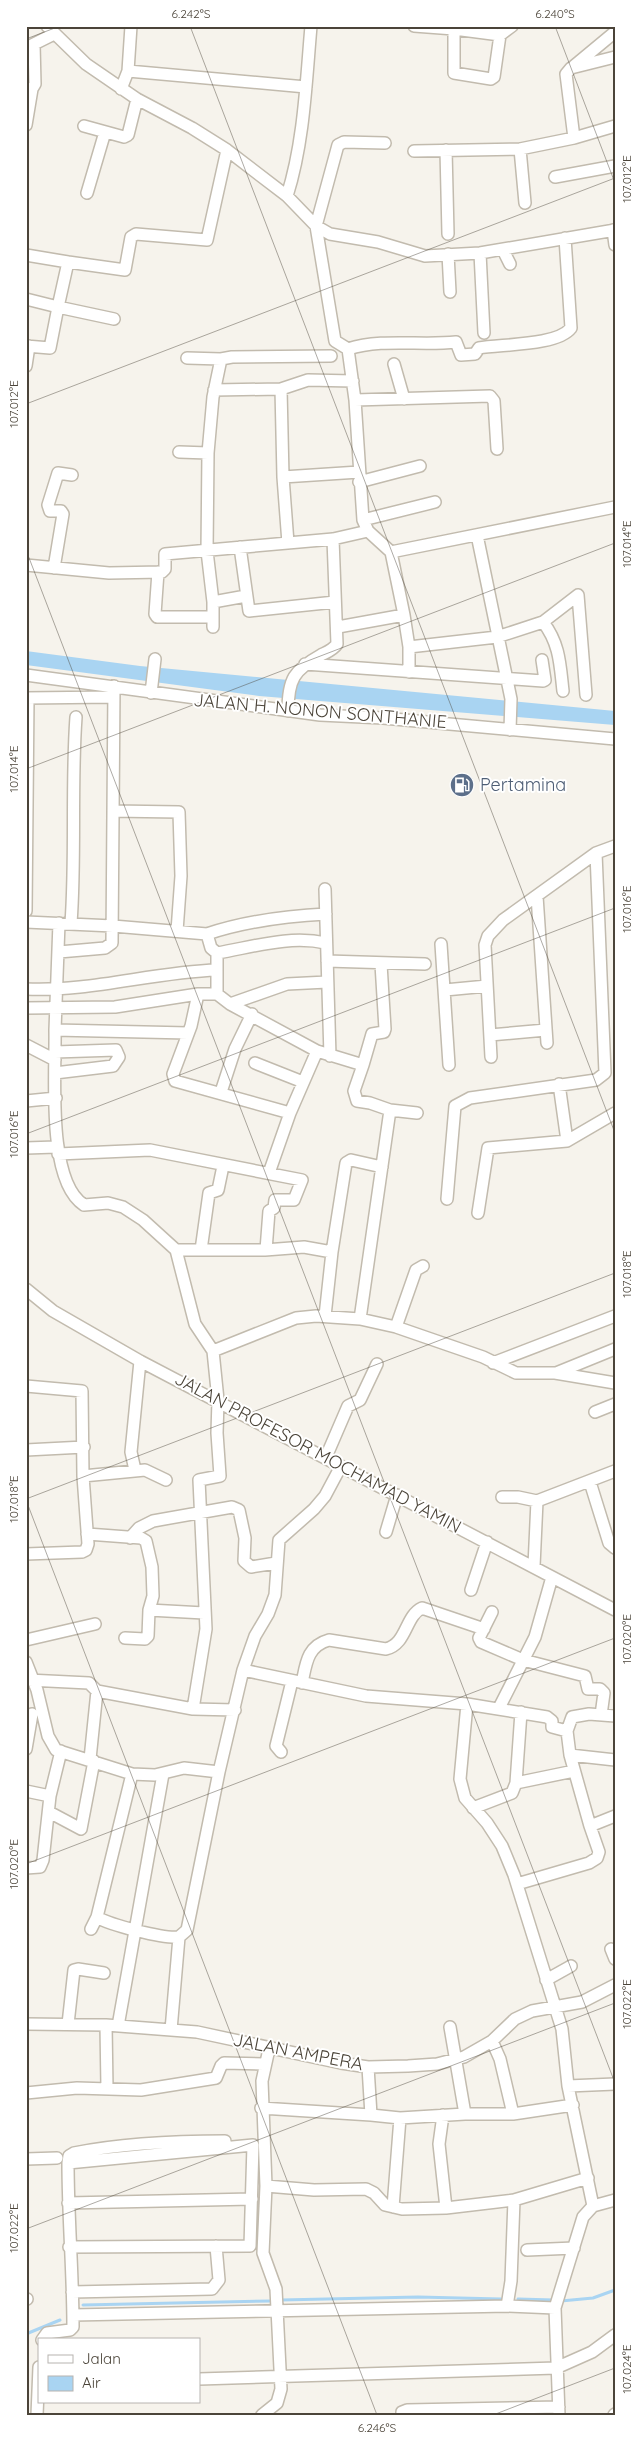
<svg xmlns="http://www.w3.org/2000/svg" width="641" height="2441" font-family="Quicksand,sans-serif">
  <rect width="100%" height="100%" fill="#f6f3ec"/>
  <path fill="#a9d4f2" d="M 26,651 L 140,666 L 615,711 L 615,725 L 259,696 L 26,665 Z"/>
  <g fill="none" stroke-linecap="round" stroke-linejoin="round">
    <path stroke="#a9d4f2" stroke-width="3" d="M 518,2299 L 554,2300
      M 281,2300 L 418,2297 L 501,2299
      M 561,2301 L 593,2298 L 615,2290
      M 83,2305 L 271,2301
      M 26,2334 L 60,2320"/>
    <g stroke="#c2bbae" stroke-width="14">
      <path id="minor" d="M 47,26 L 86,64 L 137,99 L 192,128 L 227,150 L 287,196 L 316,226 L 330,234 L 378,242 L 425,256 L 480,253 L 615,230
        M 414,26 L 454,29 L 500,35
        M 454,29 L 454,73 L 491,79 L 494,77 L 500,35 L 512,26
        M 28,47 L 54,34
        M 574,66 L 615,32
        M 128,71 L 306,87
        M 121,89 L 128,71 L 131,26
        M 26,125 L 32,89 L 35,84 L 34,44
        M 84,126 L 124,137 L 128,135 L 137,99
        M 574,138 L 566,74 L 571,68 L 615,57
        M 385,143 L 344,142 L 338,145 L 316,226 L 335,341 L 348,349 L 355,400 L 363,520 L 368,531 L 391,552 L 404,615 L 409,647 L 409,672
        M 520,149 L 525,203
        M 446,150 L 448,234
        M 414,151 L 520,149 L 574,138 L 615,126
        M 555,177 L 615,166
        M 87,193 L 105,132
        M 287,196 C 304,142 306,83 311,26
        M 613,230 L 615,245
        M 503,250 L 510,264
        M 480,253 L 484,333
        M 448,254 L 450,292
        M 26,255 L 68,262 L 58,307 L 114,319
        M 68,262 L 125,270 L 131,237 L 136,234 L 207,240 L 227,150
        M 26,299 L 58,307 L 50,348 L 26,346
        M 348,349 C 383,338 420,346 456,342 L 461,355 L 475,354 L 479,348 C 501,344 557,346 571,328 L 565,238
        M 187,358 L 221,359 L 232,357 L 331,356
        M 394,364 L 404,399
        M 26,366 L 29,346
        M 281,389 L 283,477 L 359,472
        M 214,390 L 281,389 L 308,380 L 353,381
        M 355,400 L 490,396 L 494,401 L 497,449
        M 179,452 L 208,453 L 213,397 L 221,359
        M 208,453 L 207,551 L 213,602 L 213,627
        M 283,477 L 288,543
        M 359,482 L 420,466
        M 363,520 L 435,502
        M 477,535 L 511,699 L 510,730
        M 240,547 L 249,611 L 335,602
        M 391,552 L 615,507
        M 26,565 L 109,573 L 162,572 L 165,569 L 165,554 L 333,539 L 368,531
        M 54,568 L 63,514 L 61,511 L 50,511 L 48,505 L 58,473 L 72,475
        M 158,572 L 155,614 L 157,617 L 213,617
        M 213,602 L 246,596
        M 543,622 C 560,644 560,665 563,691
        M 338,627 L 404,615
        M 409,647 L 497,637 L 543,622 L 578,595 L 586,695
        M 305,664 L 543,681 L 545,680 L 542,660
        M 26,675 L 320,715 L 383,718 L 615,739
        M 151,693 L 155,659
        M 26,698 L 113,697
        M 288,711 C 288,679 294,670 321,655 C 327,652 333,650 337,644 L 333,539
        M 113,811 L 179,812 L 181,876 L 177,931
        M 325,889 L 330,1056
        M 537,896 L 547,1043
        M 26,911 L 28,698
        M 26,922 L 113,926 L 207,934 L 211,948 L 217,953
        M 71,923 C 76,855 71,786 76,717
        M 207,934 C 246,921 286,916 326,914
        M 326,943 C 289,935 253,947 217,953 L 217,994 L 230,1004 L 317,1051 L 363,1065 L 354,1091 L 357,1101 L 370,1103 L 390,1110 L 360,1319
        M 441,944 L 449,1065
        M 59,952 L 105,948 L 112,943 L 114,686
        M 327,961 L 425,964
        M 26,989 C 90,992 153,972 217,970
        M 445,990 L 487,986
        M 198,994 L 191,1026 L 173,1074 L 175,1081 L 290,1113
        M 230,1004 L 287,984 L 327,982
        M 26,1008 L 115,1007 L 198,994 L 217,994
        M 55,1030 L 59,923
        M 188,1033 L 55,1030 C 56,1071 46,1181 84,1205 L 108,1203 L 123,1207 L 143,1220 L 176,1250 L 195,1324 L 213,1351 L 218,1400 L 217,1433 L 220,1476 L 199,1480 L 206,1629 L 193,1709
        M 490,1035 L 546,1030
        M 26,1045 L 55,1060
        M 491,1057 L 485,945 L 488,936 L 503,920 L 596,853 L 615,846
        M 255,1063 L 303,1082
        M 363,1065 L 372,1034 L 384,1032 L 385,1029 L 381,964
        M 55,1073 L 113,1066 L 119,1057 L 116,1050 L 55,1052
        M 559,1084 L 567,1141
        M 221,1092 L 235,1049 L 252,1014
        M 26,1101 L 56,1098
        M 390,1110 L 417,1113
        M 26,1148 L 56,1147
        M 58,1154 L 150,1150 L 302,1180 L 294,1200 L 275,1200 L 274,1208 L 269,1211 L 266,1250
        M 269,1173 L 290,1113 L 317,1051
        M 447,1199 L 455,1106 L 470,1098 L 596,1080 L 605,1073 L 596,853
        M 478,1213 L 488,1148 L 567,1141 L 615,1113
        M 176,1250 L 265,1250 L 304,1247 L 332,1252
        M 201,1250 L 209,1193 L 218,1190 L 223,1166
        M 26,1289 L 53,1311 L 140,1361 L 615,1610
        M 325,1316 L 332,1252 L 346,1163 L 351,1160 L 382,1167
        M 396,1327 L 416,1270 L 423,1266
        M 213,1351 L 296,1318 L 316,1316 L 360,1319 L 396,1327 L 483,1357 L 516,1373 L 555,1373 L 615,1383
        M 493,1363 L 615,1316
        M 556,1373 L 615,1349
        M 26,1386 L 82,1391 L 83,1476 L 88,1544 L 86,1550 L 82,1552 L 26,1554
        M 595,1412 L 615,1404
        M 26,1450 L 84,1447
        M 326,1457 L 348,1406 L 360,1400 L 377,1364
        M 135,1470 L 131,1452 L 140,1361
        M 83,1476 L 145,1470 L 166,1480
        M 590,1482 L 609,1543 L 615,1548
        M 502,1497 L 518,1497 L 537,1501 L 615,1471
        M 386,1532 L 397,1495
        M 87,1534 L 141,1538 L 146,1541 L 152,1567 L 153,1596 L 149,1610 L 148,1636 L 145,1639 L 125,1638
        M 130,1538 L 139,1528 L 153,1521 L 232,1507 L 239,1510 L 245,1538 L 244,1561 L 251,1567 L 276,1563
        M 534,1566 L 537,1501
        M 471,1590 L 487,1542
        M 149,1610 L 204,1613
        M 492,1612 L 479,1638 L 481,1642 L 523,1660 L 585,1676 L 588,1689 L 600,1689 L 604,1693 L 601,1715
        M 26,1640 L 95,1624
        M 26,1662 L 37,1690 L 48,1736 L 56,1750 L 132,1774 L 155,1775 L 184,1768 L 219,1772
        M 243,1670 L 366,1696 L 467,1704 L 547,1717 L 552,1721 L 552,1727 L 567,1731 L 572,1717 L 589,1714 L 615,1716
        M 28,1680 L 89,1683 L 97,1691 L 193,1709 L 235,1710
        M 302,1683 C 306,1664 307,1646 329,1640 L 386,1649 C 407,1644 405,1616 422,1608 L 484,1629
        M 467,1704 L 460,1779 L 465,1798 L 487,1823 L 502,1846 L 514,1875 L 562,2029 L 568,2086 L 593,2206
        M 499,1708 L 535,1637 L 552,1577
        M 567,1731 L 570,1755 L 590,1826 L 615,1816
        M 26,1749 L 32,1714
        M 281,1752 L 276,1746 L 292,1681
        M 570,1755 L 615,1760
        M 90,1759 L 97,1691
        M 516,1783 L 521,1712
        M 26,1791 L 50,1796
        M 473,1808 L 512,1793 L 516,1783 L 574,1771
        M 49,1812 L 81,1829 L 94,1761
        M 26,1868 L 40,1867 L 43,1860 L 50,1796 L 61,1751
        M 517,1884 L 589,1863 L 597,1858 L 599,1852 L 590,1826
        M 97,1917 C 110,1925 164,1939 179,1937 L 187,1930 L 219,1772 L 243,1670 L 255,1636 L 268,1614 L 275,1595 L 279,1540 L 314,1509 L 325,1496 L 341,1466
        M 91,1929 L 97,1917 L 132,1774
        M 611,1949 L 615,1959
        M 546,1980 L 571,1966
        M 26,2024 L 106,2025 L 197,2032 L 341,2063 L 368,2067 L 408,2066 L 437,2064 L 464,2057 L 492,2041 L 515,2019 L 532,2011 L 582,2002 L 615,1985
        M 68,2024 L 74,1970 L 78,1969 L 104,1973
        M 106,2025 L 107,2088
        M 118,2026 L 163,1774
        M 450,2027 L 465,2114
        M 171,2030 L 179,1937
        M 492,2041 L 500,2059 L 513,2114
        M 368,2067 L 371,2115 L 400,2118 L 465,2114 L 513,2114 L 573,2105
        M 568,2086 L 615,2084
        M 26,2093 L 77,2088 L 141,2090 L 216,2078 L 221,2066 L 224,2063 L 264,2064
        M 261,2108 L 371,2115
        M 443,2115 L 439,2144 L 446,2208
        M 26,2159 L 57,2158
        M 68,2163 L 69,2156 L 74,2153 C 124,2143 174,2141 225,2141
        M 266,2186 L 314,2190 L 366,2189 L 374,2193 L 385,2205 L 402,2209 L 446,2208 L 514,2200 L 588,2178
        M 68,2203 L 252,2199
        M 393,2207 L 400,2118
        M 527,2250 L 574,2248
        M 72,2292 L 212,2289 L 219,2280 L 216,2246
        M 26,2299 L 27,2299
        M 507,2306 L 511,2281 L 514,2200
        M 73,2315 L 507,2306 L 555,2308
        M 42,2340 L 47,2333 L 70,2330 L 73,2327 C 73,2272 68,2218 68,2163 L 253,2145 L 250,2246 L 69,2247
        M 199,2379 L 556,2368 L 592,2352 L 615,2335
        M 37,2415 L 39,2367
        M 262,2415 L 277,2403 L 281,2389 L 276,2289 L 263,2253 L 266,2186 L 262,2081 L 269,2049
        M 402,2415 L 402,2412 L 407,2410 L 559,2407
        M 559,2415 L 555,2308 L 583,2217 L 593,2206 L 615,2200
        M 614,2415 L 615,2414"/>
    </g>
    <use href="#minor" stroke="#fff" stroke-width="11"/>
  </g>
  <path fill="none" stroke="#4b4439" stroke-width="1" stroke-opacity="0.45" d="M 190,26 L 615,1133M 555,26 L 615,183M 26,39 L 60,26M 26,404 L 615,178M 26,550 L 615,2083M 26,769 L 615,543M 26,1134 L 615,908M 26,1499 L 615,1273M 26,1500 L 377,2415M 26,1864 L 615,1638M 26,2229 L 615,2003M 493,2415 L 615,2368"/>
  <defs>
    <g id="fuel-disc" transform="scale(1.25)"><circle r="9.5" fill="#5c6f8a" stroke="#fff"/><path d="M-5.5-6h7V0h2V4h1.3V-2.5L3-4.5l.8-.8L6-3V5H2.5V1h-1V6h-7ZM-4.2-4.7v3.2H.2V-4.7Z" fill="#fff"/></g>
  </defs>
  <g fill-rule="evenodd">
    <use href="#fuel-disc" x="462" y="785"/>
  </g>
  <g text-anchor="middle" stroke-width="4" stroke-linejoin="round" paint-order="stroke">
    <g font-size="18" fill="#4b4439" stroke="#fff">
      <text transform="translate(320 711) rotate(5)" y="6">JALAN H. NONON SONTHANIE</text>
      <text transform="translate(318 1453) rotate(28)" y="6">JALAN PROFESOR MOCHAMAD YAMIN</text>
      <text transform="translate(298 2052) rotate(11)" y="6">JALAN AMPERA</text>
    </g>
    <g font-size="18" fill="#4e5e75" stroke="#fff" text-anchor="start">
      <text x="480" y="791">Pertamina</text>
    </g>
  </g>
  <rect width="641" height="2441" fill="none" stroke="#ffffff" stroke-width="55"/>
  <rect x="38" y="2338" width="162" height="65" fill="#ffffff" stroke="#b7b4b0"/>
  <rect x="48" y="2355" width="25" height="8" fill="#ffffff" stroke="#b7b4b0"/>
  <text x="82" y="2364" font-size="15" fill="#4b4439">Jalan</text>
  <rect x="48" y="2376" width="25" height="15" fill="#a9d4f2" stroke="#b7b4b0"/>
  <text x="82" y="2388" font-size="15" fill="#4b4439">Air</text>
  <rect x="28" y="28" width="586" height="2386" fill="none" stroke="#4b4439" stroke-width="2"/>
  <g font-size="12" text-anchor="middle" fill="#4b4439">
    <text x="191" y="18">6.242°S</text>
    <text x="555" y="18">6.240°S</text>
    <text transform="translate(627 179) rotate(-90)" y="4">107.012°E</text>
    <text transform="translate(14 404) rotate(-90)" y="4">107.012°E</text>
    <text transform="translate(627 544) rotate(-90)" y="4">107.014°E</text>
    <text transform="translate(14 769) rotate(-90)" y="4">107.014°E</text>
    <text transform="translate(627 909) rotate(-90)" y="4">107.016°E</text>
    <text transform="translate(14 1134) rotate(-90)" y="4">107.016°E</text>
    <text transform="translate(627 1274) rotate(-90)" y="4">107.018°E</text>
    <text transform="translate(14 1499) rotate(-90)" y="4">107.018°E</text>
    <text transform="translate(627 1639) rotate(-90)" y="4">107.020°E</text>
    <text transform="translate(14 1864) rotate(-90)" y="4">107.020°E</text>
    <text transform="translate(627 2004) rotate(-90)" y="4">107.022°E</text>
    <text transform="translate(14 2228) rotate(-90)" y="4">107.022°E</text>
    <text transform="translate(627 2369) rotate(-90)" y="4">107.024°E</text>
    <text x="377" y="2432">6.246°S</text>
  </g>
</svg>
